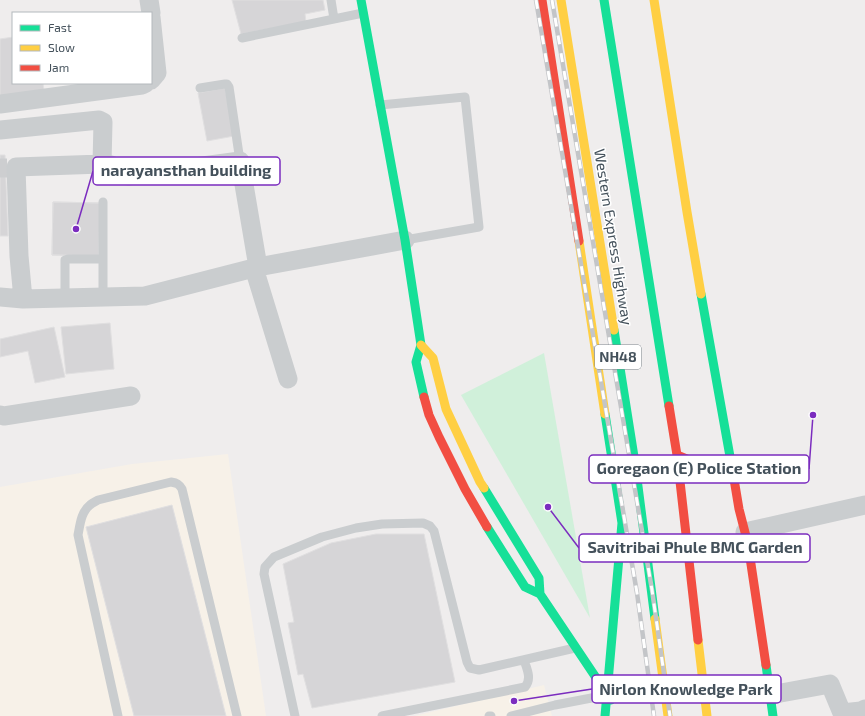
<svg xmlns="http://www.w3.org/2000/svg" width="865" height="716" font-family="'Exo 2',sans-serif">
  <rect width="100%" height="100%" fill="#efeded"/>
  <path fill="#f7f1e8" d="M 228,454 L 266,716 L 0,716 L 0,487 L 132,464 Z
    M 544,685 L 552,716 L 414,716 Z"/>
  <path fill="#d0f0da" d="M 544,353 L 590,618 L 461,395 Z"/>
  <path fill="#d6d5d7" stroke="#e0dfe0" d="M 232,0 L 323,0 L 325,10 L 305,14 L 306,22 L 241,34 Z
    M 13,37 L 13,83 L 43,83 L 44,91 L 0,99 L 0,39 Z
    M 225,88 L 234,136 L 207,141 L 198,93 Z
    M 0,155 L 5,155 L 8,236 L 0,236 Z
    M 53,202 L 100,203 L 99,256 L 52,255 Z
    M 53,202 L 100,203 L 99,256 L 52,255 Z
    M 110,323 L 114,369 L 66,374 L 61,327 Z
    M 54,327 L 65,377 L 35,383 L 28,351 L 0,357 L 0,339 Z
    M 172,505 L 226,716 L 134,716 L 86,527 Z
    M 376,534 L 424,534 L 455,682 L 312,708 L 303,674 L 298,675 L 288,623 L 294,622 L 283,564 L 331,543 Z"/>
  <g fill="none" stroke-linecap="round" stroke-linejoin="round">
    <path stroke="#cdced0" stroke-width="19" stroke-dasharray="19 10" stroke-linecap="butt" d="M 0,168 L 7,168"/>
    <path stroke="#cacdcf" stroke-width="9" d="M 331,0 L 334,19
      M 242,38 L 363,13
      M 200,88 L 225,84 L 227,84 L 229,87 L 240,161
      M 380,105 L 465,97 L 479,227 L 405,240
      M 103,297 L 103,202
      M 65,298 L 65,260 L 68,259 L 103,259
      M 118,716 L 78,535 C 80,525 81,512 90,505 C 92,503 95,502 98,500 L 171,482 C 177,483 179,484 182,489 L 237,716
      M 295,716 L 264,574 L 265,567 L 274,557 L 322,537 L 356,528 L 382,524 L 423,523 L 430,526 L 434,531 L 467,662 L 470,668 L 479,670 L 575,648
      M 382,716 L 525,687 C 532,679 527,669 524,660
      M 489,716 L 491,716
      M 511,716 L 555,705 L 607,695"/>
    <path stroke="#cacdcf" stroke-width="19" d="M 149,0 L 151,13
      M 151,17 L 157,73 L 151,80
      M 0,104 L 142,85 L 146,83
      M 0,130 L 99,120 L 103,122 L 102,164 L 16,167 L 19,256 L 23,299
      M 102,164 L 111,165 L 122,175 L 128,176 L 240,161 L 258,267
      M 254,268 L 288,379
      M 0,297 L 23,299 L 145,296 L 258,267 L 405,240
      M 0,415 L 4,416 L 131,396
      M 745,532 L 865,505
      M 770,695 L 830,684 L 842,713 L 861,711 L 865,709"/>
    <path stroke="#16e098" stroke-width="9" d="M 361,0 L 405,240 L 421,345 L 416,362 L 424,397
      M 604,0 L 669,406
      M 701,294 L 734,479
      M 614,330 L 635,463 L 655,619
      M 484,488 L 539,578 L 540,594 L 611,700
      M 487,527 L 525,587 L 540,594
      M 766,665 L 773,716
      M 605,716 L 622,523 L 605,414"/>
    <path stroke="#ffcf43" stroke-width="9" d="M 561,0 L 614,330
      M 654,0 L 687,212 L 701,294
      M 579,241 L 605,414
      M 421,345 L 433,358 L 446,409 L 480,482 L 484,488
      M 655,619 L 668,716
      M 698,640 L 707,716"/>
    <path stroke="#f24e42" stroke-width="9" d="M 542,0 L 579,241
      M 424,397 L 429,415 L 439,437 L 465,489 L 487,527
      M 669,406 L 677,455 L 698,640
      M 677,455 L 734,479 L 739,509 L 748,544 L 766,665"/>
    <g stroke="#c3c5c8" stroke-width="4.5">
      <path id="rail" d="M 536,0 L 637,593 L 654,716
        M 552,0 L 652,590 L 670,716"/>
    </g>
    <use href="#rail" stroke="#fff" stroke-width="3" stroke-dasharray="9" stroke-linecap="butt"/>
  </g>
  <g text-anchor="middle" stroke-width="3" stroke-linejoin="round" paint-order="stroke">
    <rect fill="#fff" stroke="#7c858c" stroke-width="1" x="595" y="345" width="46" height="24" rx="3"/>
    <g font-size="14" font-weight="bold" fill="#44515b">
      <text x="618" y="362">NH48</text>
    </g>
    <g font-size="15" fill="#44515b" stroke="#fff">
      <text transform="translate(613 237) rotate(81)" y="5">Western Express Highway</text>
    </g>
  </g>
  <path fill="none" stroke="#7b2cbf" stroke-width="1.5" d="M76 229L93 171M813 415L809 469M548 507L579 548M514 701L592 689"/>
  <g fill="#7b2cbf" stroke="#fff" stroke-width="1.5">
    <circle cx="76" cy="229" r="4"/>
    <circle cx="813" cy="415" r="4"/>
    <circle cx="548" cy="507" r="4"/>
    <circle cx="514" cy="701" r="4"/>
  </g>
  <g fill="#fff" stroke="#7b2cbf" stroke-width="1.5">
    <rect x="93" y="157" width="187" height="28" rx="4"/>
    <rect x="589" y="455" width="220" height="28" rx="4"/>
    <rect x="579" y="534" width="231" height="28" rx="4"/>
    <rect x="592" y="675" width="189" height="28" rx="4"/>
  </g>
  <g font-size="16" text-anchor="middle" font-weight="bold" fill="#44515b">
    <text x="186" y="176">narayansthan building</text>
    <text x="699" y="474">Goregaon (E) Police Station</text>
    <text x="695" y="553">Savitribai Phule BMC Garden</text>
    <text x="686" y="695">Nirlon Knowledge Park</text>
  </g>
  <rect x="12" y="12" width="140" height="72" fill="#ffffff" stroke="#b4b9bd"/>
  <rect x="20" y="25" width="20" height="6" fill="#16e098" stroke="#b4b9bd"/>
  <text x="48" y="32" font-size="12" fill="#44515b">Fast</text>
  <rect x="20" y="45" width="20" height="6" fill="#ffcf43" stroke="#b4b9bd"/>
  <text x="48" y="52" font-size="12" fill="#44515b">Slow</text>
  <rect x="20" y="65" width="20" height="6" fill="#f24e42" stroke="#b4b9bd"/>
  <text x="48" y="72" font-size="12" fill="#44515b">Jam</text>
</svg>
